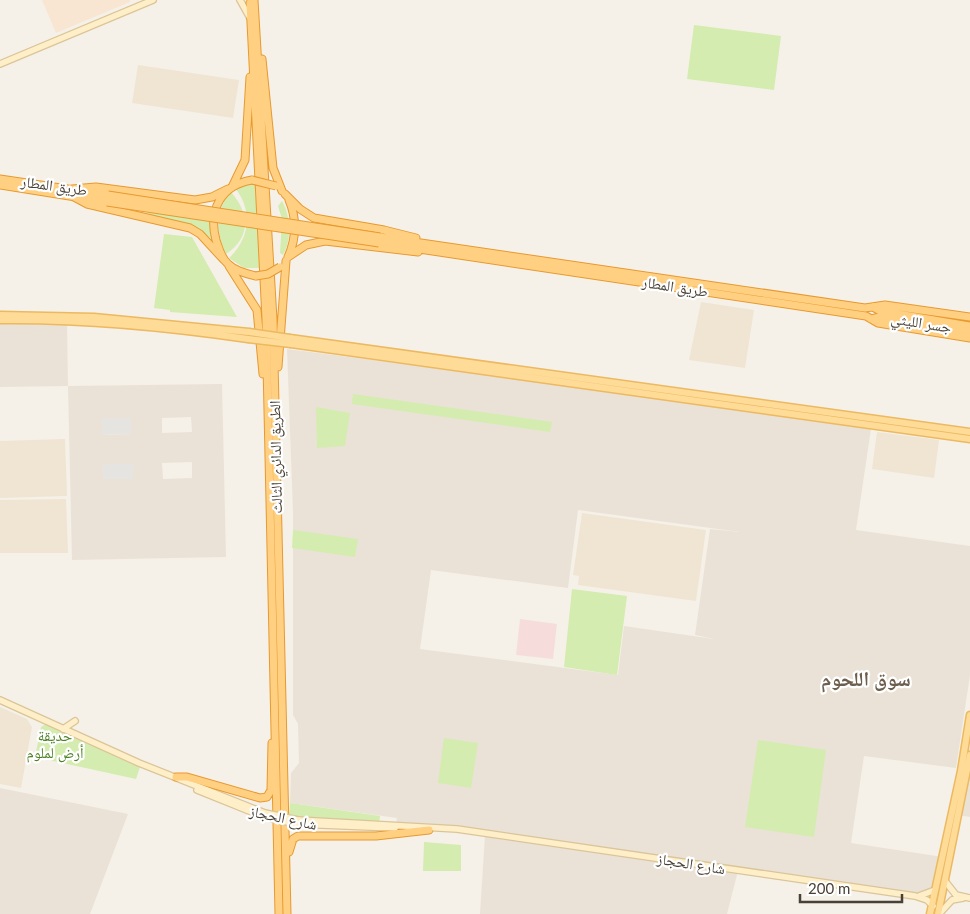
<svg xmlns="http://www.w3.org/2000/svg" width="970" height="914" font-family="Lato,'Noto Naskh Arabic',sans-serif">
  <rect width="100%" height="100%" fill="#f5f1e8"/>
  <path fill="#eae2d6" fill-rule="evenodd" d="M 0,321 L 67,321 L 68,386 L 222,384 L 226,557 L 72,560 L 68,386 L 0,387 ZM 191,417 L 192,432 L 162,433 L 162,418 ZM 102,418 L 131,418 L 131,434 L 102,435 ZM 192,462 L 192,478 L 163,479 L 162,463 ZM 103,464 L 133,464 L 133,479 L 103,479 Z
    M 287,349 L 458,371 L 871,429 L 856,530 L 970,546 L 970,675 L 956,768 L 864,756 L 851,843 L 943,857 L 935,887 L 919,896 L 738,871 L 727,914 L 480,914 L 485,835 L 396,824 L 397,818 L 290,803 L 291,773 L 299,763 L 298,724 L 293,715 L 293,512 ZM 578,510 L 740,532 L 710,529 L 695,635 L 714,639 L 624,626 L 618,675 L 420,649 L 431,570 L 568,588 Z
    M 970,745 L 970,817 L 958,815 Z
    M 0,788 L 128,814 L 90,914 L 0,914 Z"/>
  <path fill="#f8e6d3" d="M 42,0 L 130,0 L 130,2 L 56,33 Z"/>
  <path fill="#efe5d2" d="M 138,65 L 239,80 L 233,118 L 132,103 Z
    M 701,302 L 754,310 L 745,368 L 689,360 Z
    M 877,432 L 939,440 L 934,478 L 872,469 Z
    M 65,439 L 67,496 L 0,498 L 0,441 Z
    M 66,499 L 68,553 L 0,553 L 0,500 Z
    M 582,513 L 706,530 L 696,601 L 578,585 L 579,576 L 573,575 Z
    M 0,707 L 27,719 L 32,727 L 21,788 L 0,784 Z"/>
  <path fill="#f6dddb" d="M 520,619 L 557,624 L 553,659 L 516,655 Z"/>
  <path fill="#d4ecaf" d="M 694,25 L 781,36 L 774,90 L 687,79 Z
    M 249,183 L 255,183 L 260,268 L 244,268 L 229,258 C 250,239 253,210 235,188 Z
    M 231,192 C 250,214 251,237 226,254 C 216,235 215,208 231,192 Z
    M 282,201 C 291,217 292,239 283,255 L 280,253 L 282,219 L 278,206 Z
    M 152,211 L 210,220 L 212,240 L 203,232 L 147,214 Z
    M 164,234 L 192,237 L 237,317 L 170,312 L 170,310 L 154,308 Z
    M 353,394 L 552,422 L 550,432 L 352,404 Z
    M 316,407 L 350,413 L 345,446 L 317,448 Z
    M 293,530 L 358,539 L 355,557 L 292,548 Z
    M 572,589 L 627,596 L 617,675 L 564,667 Z
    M 46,724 L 140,767 L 136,779 L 35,757 L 41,727 Z
    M 444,738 L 478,743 L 471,788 L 438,783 Z
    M 758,740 L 826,750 L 814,837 L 745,827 Z
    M 290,803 L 380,816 L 379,823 L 289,818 Z
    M 424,842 L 461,845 L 461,871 L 423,871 Z"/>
  <path fill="#e6e4e0" d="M 102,418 L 131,418 L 131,434 L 102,435 Z
    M 103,464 L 133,464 L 133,479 L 103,479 Z"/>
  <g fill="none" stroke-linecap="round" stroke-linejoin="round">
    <g stroke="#dbc598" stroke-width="8">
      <path id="secondary" d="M 240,0 L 250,18
        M 0,64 L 153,0
        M 0,700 L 139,763 L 265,813
        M 63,729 L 75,721
        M 197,790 L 264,817
        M 298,820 L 457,829 L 915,896 L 927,900 L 933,906
        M 297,824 L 395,828
        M 945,881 L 956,895 L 970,898
        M 919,896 L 935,890
        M 939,914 L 952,900 L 963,898"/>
    </g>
    <g stroke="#ecb960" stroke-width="9">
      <path id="primary" d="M 0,315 L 94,317 L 249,332
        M 0,320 C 83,319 166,327 248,339
        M 290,338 L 970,432
        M 291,344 L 970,439
        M 930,914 L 961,771 L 970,715
        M 938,914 L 970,755"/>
    </g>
    <g stroke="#e89930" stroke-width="9">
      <path id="trunk" d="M 254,0 L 273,319 L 287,914
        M 250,3 L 266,319 L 279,914
        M 262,59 L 273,168 L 282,191
        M 0,179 L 108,195
        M 252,180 C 221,185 208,210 216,240 C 219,249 221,258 228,264 C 235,271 247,274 256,276
        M 0,185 L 107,202
        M 232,187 L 245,160 L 250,77
        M 72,189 L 96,187 L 195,200 L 212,197 L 228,189
        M 285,194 L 300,209 L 314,218 L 384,230 L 416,238
        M 74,197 L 87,204 L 190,228 L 200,234 L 224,260
        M 380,237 L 865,308 L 885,305 L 970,317
        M 379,243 L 866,316 L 878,323 L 970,338
        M 288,257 L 306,245 L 325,241 L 418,252
        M 288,257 C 296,239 297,219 289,200
        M 229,266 L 257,310 L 263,374
        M 873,307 L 880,311 L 970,326
        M 871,319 L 880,317 L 970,331
        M 278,367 L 286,261
        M 176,777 L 187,777 L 260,798 L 267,797 L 271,790 L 272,743
        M 289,852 L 293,839 L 298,836 L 376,836 L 429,830"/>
    </g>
    <use href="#secondary" stroke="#ffefc9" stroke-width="5.5"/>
    <use href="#primary" stroke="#ffdb98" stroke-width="6"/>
    <use href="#trunk" stroke="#ffd081" stroke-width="7"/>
    <g stroke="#dbc598" stroke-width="8" stroke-linecap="butt">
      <path id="secondary-bridge" d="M 265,813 L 298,820
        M 264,817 L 297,824"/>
    </g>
    <g stroke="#ecb960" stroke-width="9" stroke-linecap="butt">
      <path id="primary-bridge" d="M 249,332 L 290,338
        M 248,339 L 291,344"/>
    </g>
    <g stroke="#e89930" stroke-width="9" stroke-linecap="butt">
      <path id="trunk-bridge" d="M 252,180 L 276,186
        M 108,195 L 380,237
        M 107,202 L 379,243
        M 256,276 L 268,274 L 280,267"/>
    </g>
    <use href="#secondary-bridge" stroke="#ffefc9" stroke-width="5.5"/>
    <use href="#primary-bridge" stroke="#ffdb98" stroke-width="6"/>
    <use href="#trunk-bridge" stroke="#ffd081" stroke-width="7"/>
  </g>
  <g text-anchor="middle" stroke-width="4.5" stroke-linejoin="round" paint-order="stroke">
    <g font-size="15" fill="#494136" stroke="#fff">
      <text transform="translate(54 186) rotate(8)" y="5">طريق المطار</text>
      <text transform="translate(675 287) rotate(9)" y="5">طريق المطار</text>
      <text transform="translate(921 323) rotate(9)" y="5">جسر الليثي</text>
      <text transform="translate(276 457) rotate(-91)" y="5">الطريق الدائري الثالث</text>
      <text transform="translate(283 818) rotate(12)" y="5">شارع الحجاز</text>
      <text transform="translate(691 864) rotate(9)" y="5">شارع الحجاز</text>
    </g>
    <g font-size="15" fill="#4d8025" stroke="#fff">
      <text x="55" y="741">حديقة<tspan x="55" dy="17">أرض لملوم</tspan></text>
    </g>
    <g font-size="20" font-weight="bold" fill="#6d5e4d" stroke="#fff">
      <text x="866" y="686">سوق اللحوم</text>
    </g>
  </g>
  <path d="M800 894v8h102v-8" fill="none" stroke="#494136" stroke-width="2.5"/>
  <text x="808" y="894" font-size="15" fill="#494136" stroke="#ffffff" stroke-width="4" paint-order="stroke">200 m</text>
</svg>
